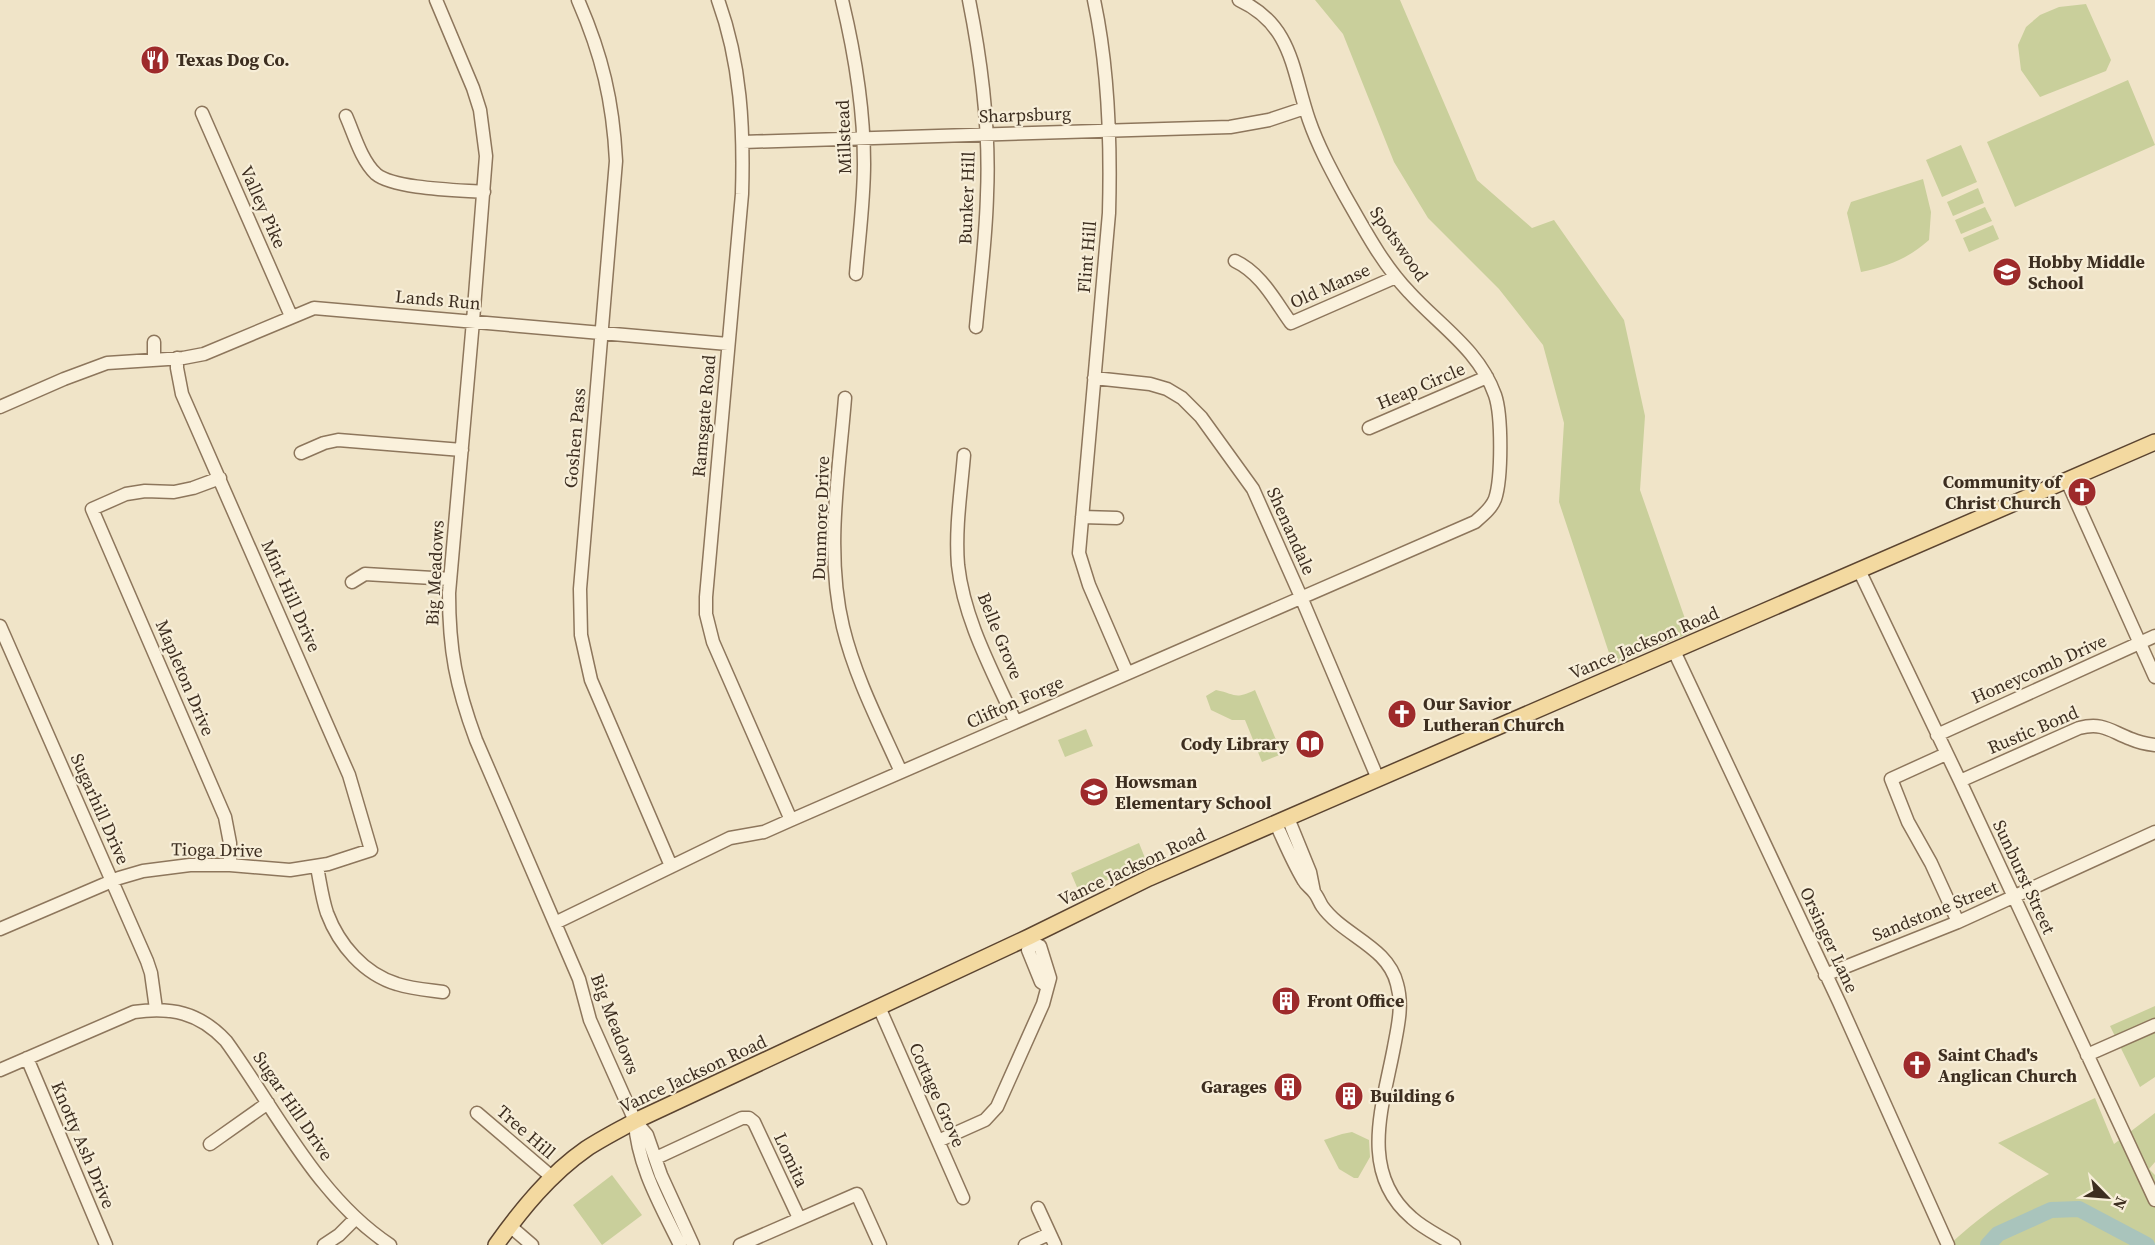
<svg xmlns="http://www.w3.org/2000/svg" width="2155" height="1245" font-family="'Source Serif 4',serif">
  <rect width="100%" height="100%" fill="#f0e4c8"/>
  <path fill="#c9cf9b" d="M 1315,0 L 1400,0 L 1477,180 L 1532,228 L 1554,220 L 1624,320 L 1645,416 L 1640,490 L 1690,633 L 1613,665 L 1559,502 L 1564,423 L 1543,345 L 1499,289 L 1428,218 L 1394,162 L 1343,34 Z
    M 2086,4 L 2111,60 L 2106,71 L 2040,97 L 2021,70 L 2018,45 L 2026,27 L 2040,15 L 2059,7 Z
    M 2128,80 L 2155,145 L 2015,207 L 1987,142 Z
    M 1961,145 L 1977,182 L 1942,197 L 1926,160 Z
    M 1923,179 L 1931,212 L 1929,240 C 1907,259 1889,266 1861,272 L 1847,213 L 1851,202 Z
    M 1978,188 L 1984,203 L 1953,216 L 1947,202 Z
    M 1985,207 L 1992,221 L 1961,234 L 1955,220 Z
    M 1993,225 L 1999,239 L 1969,252 L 1963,238 Z
    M 1216,690 C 1236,694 1234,700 1255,690 L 1282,754 L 1262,762 L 1245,720 L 1232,720 L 1211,710 L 1206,696 Z
    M 1086,729 L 1093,746 L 1065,757 L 1058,740 Z
    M 1139,843 L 1147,863 L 1079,892 L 1071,873 Z
    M 2155,1006 L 2155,1077 L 2140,1087 L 2110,1026 Z
    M 2095,1098 L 2114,1144 L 2155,1113 L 2155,1162 L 2149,1169 L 2155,1175 L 2155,1245 L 1949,1245 C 1980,1216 2012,1194 2049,1174 L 1998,1143 Z
    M 1352,1132 L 1369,1140 L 1370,1157 L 1358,1178 L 1354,1178 L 1339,1169 L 1324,1140 L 1342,1134 Z
    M 612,1175 L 642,1215 L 602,1245 L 573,1205 Z"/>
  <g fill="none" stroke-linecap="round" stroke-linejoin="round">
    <path stroke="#a9c4bc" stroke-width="16" d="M 1988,1245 L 1998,1234 L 2051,1210 L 2079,1209 L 2147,1245"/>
    <g stroke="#8d765c" stroke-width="15">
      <path id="minor" d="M 436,0 L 473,88 L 480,110 L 486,156 L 473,321 L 449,593 C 449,650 456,686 476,740 L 579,979 L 590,1020 L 635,1121 L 647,1135 L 661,1175 L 693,1245
        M 578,0 C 602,55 613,101 616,161 L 580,589 L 581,635 L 591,680 L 671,866
        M 718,0 C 741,63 744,128 742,194 L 706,597 L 706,614 L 713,642 L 791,820
        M 842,0 C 855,54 864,108 864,164 C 864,200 859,237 856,274
        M 969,0 C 982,65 990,129 987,195 C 986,239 980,283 976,327
        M 1094,0 C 1109,70 1111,142 1109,213 L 1079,553 L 1089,585 L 1127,673
        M 202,113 L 291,316
        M 346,116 C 354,134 361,160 376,174 C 394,189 459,190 484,192
        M 743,142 L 1230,127 L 1269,120 L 1305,108
        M 1235,261 C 1261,273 1275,301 1291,323 L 1396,277
        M 154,359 L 154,342
        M 1094,378 L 1150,384 L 1167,389 L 1182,398 L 1201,417 L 1253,489 L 1301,597 L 1378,779
        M 845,398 C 839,473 825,552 843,627 C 855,677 880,725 901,772
        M 0,407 L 64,379 L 107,363 L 183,358 L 204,354 L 314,308 L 728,344
        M 1369,428 L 1487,377
        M 301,453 L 324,443 L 338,440 L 462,450
        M 964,455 C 961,491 955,529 958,565 C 964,620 993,672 1015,721
        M 220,478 L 193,488 L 174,492 L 145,491 L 126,494 L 92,509 L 225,817 L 230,843 L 230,865
        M 2067,481 L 2155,677
        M 1082,517 L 1117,518
        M 1859,570 L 1960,781 L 2155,1200
        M 352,582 L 365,574 L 450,579
        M 0,626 L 147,961 L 151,973 L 156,1009
        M 1674,651 L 1839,1002 L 1948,1245
        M 1937,735 L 2155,636
        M 1946,754 L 1891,779 L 1908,822 L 1931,863 L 1958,922
        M 1960,781 L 2079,728 C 2103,722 2110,731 2131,739 C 2138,742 2147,744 2155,745
        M 1288,818 L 1310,872 L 1314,892
        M 1276,824 C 1285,843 1293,863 1304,881 C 1306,885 1310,887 1313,891 C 1317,895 1319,901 1322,906 C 1343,936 1388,946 1397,984 C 1403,1005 1398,1026 1394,1047 C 1383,1106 1358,1172 1412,1218 C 1424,1229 1440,1236 1454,1245
        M 317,867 C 320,882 322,898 327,913 C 339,945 364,974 397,984 C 412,989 428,990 443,992
        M 555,923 L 730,838 L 764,832 L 791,820 L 1475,522 C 1483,515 1491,509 1495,499 C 1502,478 1502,415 1495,395 C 1479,350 1440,326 1409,292 C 1382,264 1363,227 1344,194 C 1331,170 1318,146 1309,120 C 1292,71 1293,25 1239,0
        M 0,929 L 119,878 L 143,871 L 190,865 L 230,865 L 290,870 L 328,864 L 371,850 L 349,775 L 182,394 L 177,368 L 177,358
        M 1028,950 L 1041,982 L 1047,986
        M 1825,975 L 1958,922 L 2155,832
        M 879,1007 L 963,1198
        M 2087,1055 L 2155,1025
        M 27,1058 L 106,1245
        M 0,1070 L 134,1012 C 171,1007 199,1012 226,1041 C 276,1110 317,1197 390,1245
        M 477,1113 L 553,1178
        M 635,1121 C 637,1165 661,1206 680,1245
        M 938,1141 L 985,1120 L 997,1107 L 1043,1004 L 1050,978 L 1040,946 L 1032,944 L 1029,937
        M 210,1144 L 268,1103
        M 656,1158 L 742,1118 L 749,1118 L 754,1122 L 799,1218
        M 1038,1208 L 1055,1245
        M 510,1226 L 532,1245
        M 324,1245 L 339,1235 L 355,1219
        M 740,1245 L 857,1194 L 880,1245
        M 1025,1245 L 1049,1234"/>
    </g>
    <g stroke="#5b4430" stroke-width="18">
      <path id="major" d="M 496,1245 C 521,1210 550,1174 586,1149 C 601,1139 619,1130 635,1121 L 1029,937 L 1149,878 L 2155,442"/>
    </g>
    <use href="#minor" stroke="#faf1dc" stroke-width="12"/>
    <use href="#major" stroke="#f3d9a0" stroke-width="15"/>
  </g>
  <defs>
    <g id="restaurant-disc" transform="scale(1.5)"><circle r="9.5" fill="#9e2a2b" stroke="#f7eed8"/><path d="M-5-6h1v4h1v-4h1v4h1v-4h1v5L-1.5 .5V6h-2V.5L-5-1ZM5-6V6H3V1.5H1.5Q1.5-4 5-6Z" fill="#fff"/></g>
    <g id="school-disc" transform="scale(1.5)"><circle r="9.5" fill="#9e2a2b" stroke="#f7eed8"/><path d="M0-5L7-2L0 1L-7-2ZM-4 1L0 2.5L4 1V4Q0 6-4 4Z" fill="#fff"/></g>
    <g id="church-disc" transform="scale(1.5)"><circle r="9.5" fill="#9e2a2b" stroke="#f7eed8"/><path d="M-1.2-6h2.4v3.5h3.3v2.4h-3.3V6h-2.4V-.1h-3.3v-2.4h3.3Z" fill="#fff"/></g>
    <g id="library-disc" transform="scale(1.5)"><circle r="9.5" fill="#9e2a2b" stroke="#f7eed8"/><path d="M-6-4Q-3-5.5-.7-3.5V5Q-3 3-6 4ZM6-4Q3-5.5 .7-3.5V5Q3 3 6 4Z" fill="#fff"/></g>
    <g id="building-disc" transform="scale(1.5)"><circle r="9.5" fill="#9e2a2b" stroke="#f7eed8"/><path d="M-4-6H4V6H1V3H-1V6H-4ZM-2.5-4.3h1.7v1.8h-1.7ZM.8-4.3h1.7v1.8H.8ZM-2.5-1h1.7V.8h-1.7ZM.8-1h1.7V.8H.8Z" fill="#fff"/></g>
  </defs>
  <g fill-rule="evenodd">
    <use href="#restaurant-disc" x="155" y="60"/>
    <use href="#school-disc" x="2007" y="272"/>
    <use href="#church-disc" x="2082" y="492"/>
    <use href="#church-disc" x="1402" y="714"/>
    <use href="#library-disc" x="1310" y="744"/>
    <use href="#school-disc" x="1094" y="792"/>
    <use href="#building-disc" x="1286" y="1001"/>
    <use href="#church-disc" x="1917" y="1065"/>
    <use href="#building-disc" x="1288" y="1087"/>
    <use href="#building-disc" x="1349" y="1096"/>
  </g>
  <g text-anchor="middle" stroke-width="4.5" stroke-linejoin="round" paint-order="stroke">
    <g font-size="18" font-weight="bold" fill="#3d2e20" stroke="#f7eed8" text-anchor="start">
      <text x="176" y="66">Texas Dog Co.</text>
      <text x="2028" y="268">Hobby Middle<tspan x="2028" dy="21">School</tspan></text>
      <text x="2061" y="488" text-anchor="end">Community of<tspan x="2061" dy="21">Christ Church</tspan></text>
      <text x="1423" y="710">Our Savior<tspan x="1423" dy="21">Lutheran Church</tspan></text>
      <text x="1289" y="750" text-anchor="end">Cody Library</text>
      <text x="1115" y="788">Howsman<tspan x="1115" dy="21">Elementary School</tspan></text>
      <text x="1307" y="1007">Front Office</text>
      <text x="1938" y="1061">Saint Chad's<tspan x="1938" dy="21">Anglican Church</tspan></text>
      <text x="1267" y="1093" text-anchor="end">Garages</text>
      <text x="1370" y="1102">Building 6</text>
    </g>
    <g font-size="18" fill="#3d2e20" stroke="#f7eed8">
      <text transform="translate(1025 115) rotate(-2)" y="6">Sharpsburg</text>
      <text transform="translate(844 137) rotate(-92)" y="6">Millstead</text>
      <text transform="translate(967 198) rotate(-88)" y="6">Bunker Hill</text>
      <text transform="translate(263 207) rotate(66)" y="6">Valley Pike</text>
      <text transform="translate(1399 244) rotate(55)" y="6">Spotswood</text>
      <text transform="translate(1087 257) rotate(-85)" y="6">Flint Hill</text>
      <text transform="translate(1330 286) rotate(-24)" y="6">Old Manse</text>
      <text transform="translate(438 300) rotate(5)" y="6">Lands Run</text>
      <text transform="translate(1421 386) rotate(-23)" y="6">Heap Circle</text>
      <text transform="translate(704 416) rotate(-85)" y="6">Ramsgate Road</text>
      <text transform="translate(575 438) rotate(-85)" y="6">Goshen Pass</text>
      <text transform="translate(821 518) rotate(-88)" y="6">Dunmore Drive</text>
      <text transform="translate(1291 531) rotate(66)" y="6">Shenandale</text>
      <text transform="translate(435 573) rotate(-87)" y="6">Big Meadows</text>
      <text transform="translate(291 596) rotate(66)" y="6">Mint Hill Drive</text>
      <text transform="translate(1000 636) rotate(68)" y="6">Belle Grove</text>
      <text transform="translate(1644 643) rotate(-23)" y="6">Vance Jackson Road</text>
      <text transform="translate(2039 669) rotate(-24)" y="6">Honeycomb Drive</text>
      <text transform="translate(185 678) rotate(67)" y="6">Mapleton Drive</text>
      <text transform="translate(1015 702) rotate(-24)" y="6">Clifton Forge</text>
      <text transform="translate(2033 730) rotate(-23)" y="6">Rustic Bond</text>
      <text transform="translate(100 809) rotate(66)" y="6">Sugarhill Drive</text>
      <text transform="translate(217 850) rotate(1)" y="6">Tioga Drive</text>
      <text transform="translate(1132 867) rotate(-25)" y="6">Vance Jackson Road</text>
      <text transform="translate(2024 877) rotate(65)" y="6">Sunburst Street</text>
      <text transform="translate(1935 911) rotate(-22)" y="6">Sandstone Street</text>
      <text transform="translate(1829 940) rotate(65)" y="6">Orsinger Lane</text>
      <text transform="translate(615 1024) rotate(69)" y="6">Big Meadows</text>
      <text transform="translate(693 1074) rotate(-25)" y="6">Vance Jackson Road</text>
      <text transform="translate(937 1095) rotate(66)" y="6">Cottage Grove</text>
      <text transform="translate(293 1106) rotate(56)" y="6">Sugar Hill Drive</text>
      <text transform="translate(526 1132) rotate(41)" y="6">Tree Hill</text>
      <text transform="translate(83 1145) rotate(67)" y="6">Knotty Ash Drive</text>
      <text transform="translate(791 1160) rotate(65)" y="6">Lomita</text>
    </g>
  </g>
  <g transform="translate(2107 1197) rotate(115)" stroke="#f7eed8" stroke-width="4.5" paint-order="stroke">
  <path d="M0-4.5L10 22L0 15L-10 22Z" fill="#3d2e20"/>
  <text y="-9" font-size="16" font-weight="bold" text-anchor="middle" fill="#3d2e20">N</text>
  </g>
</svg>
